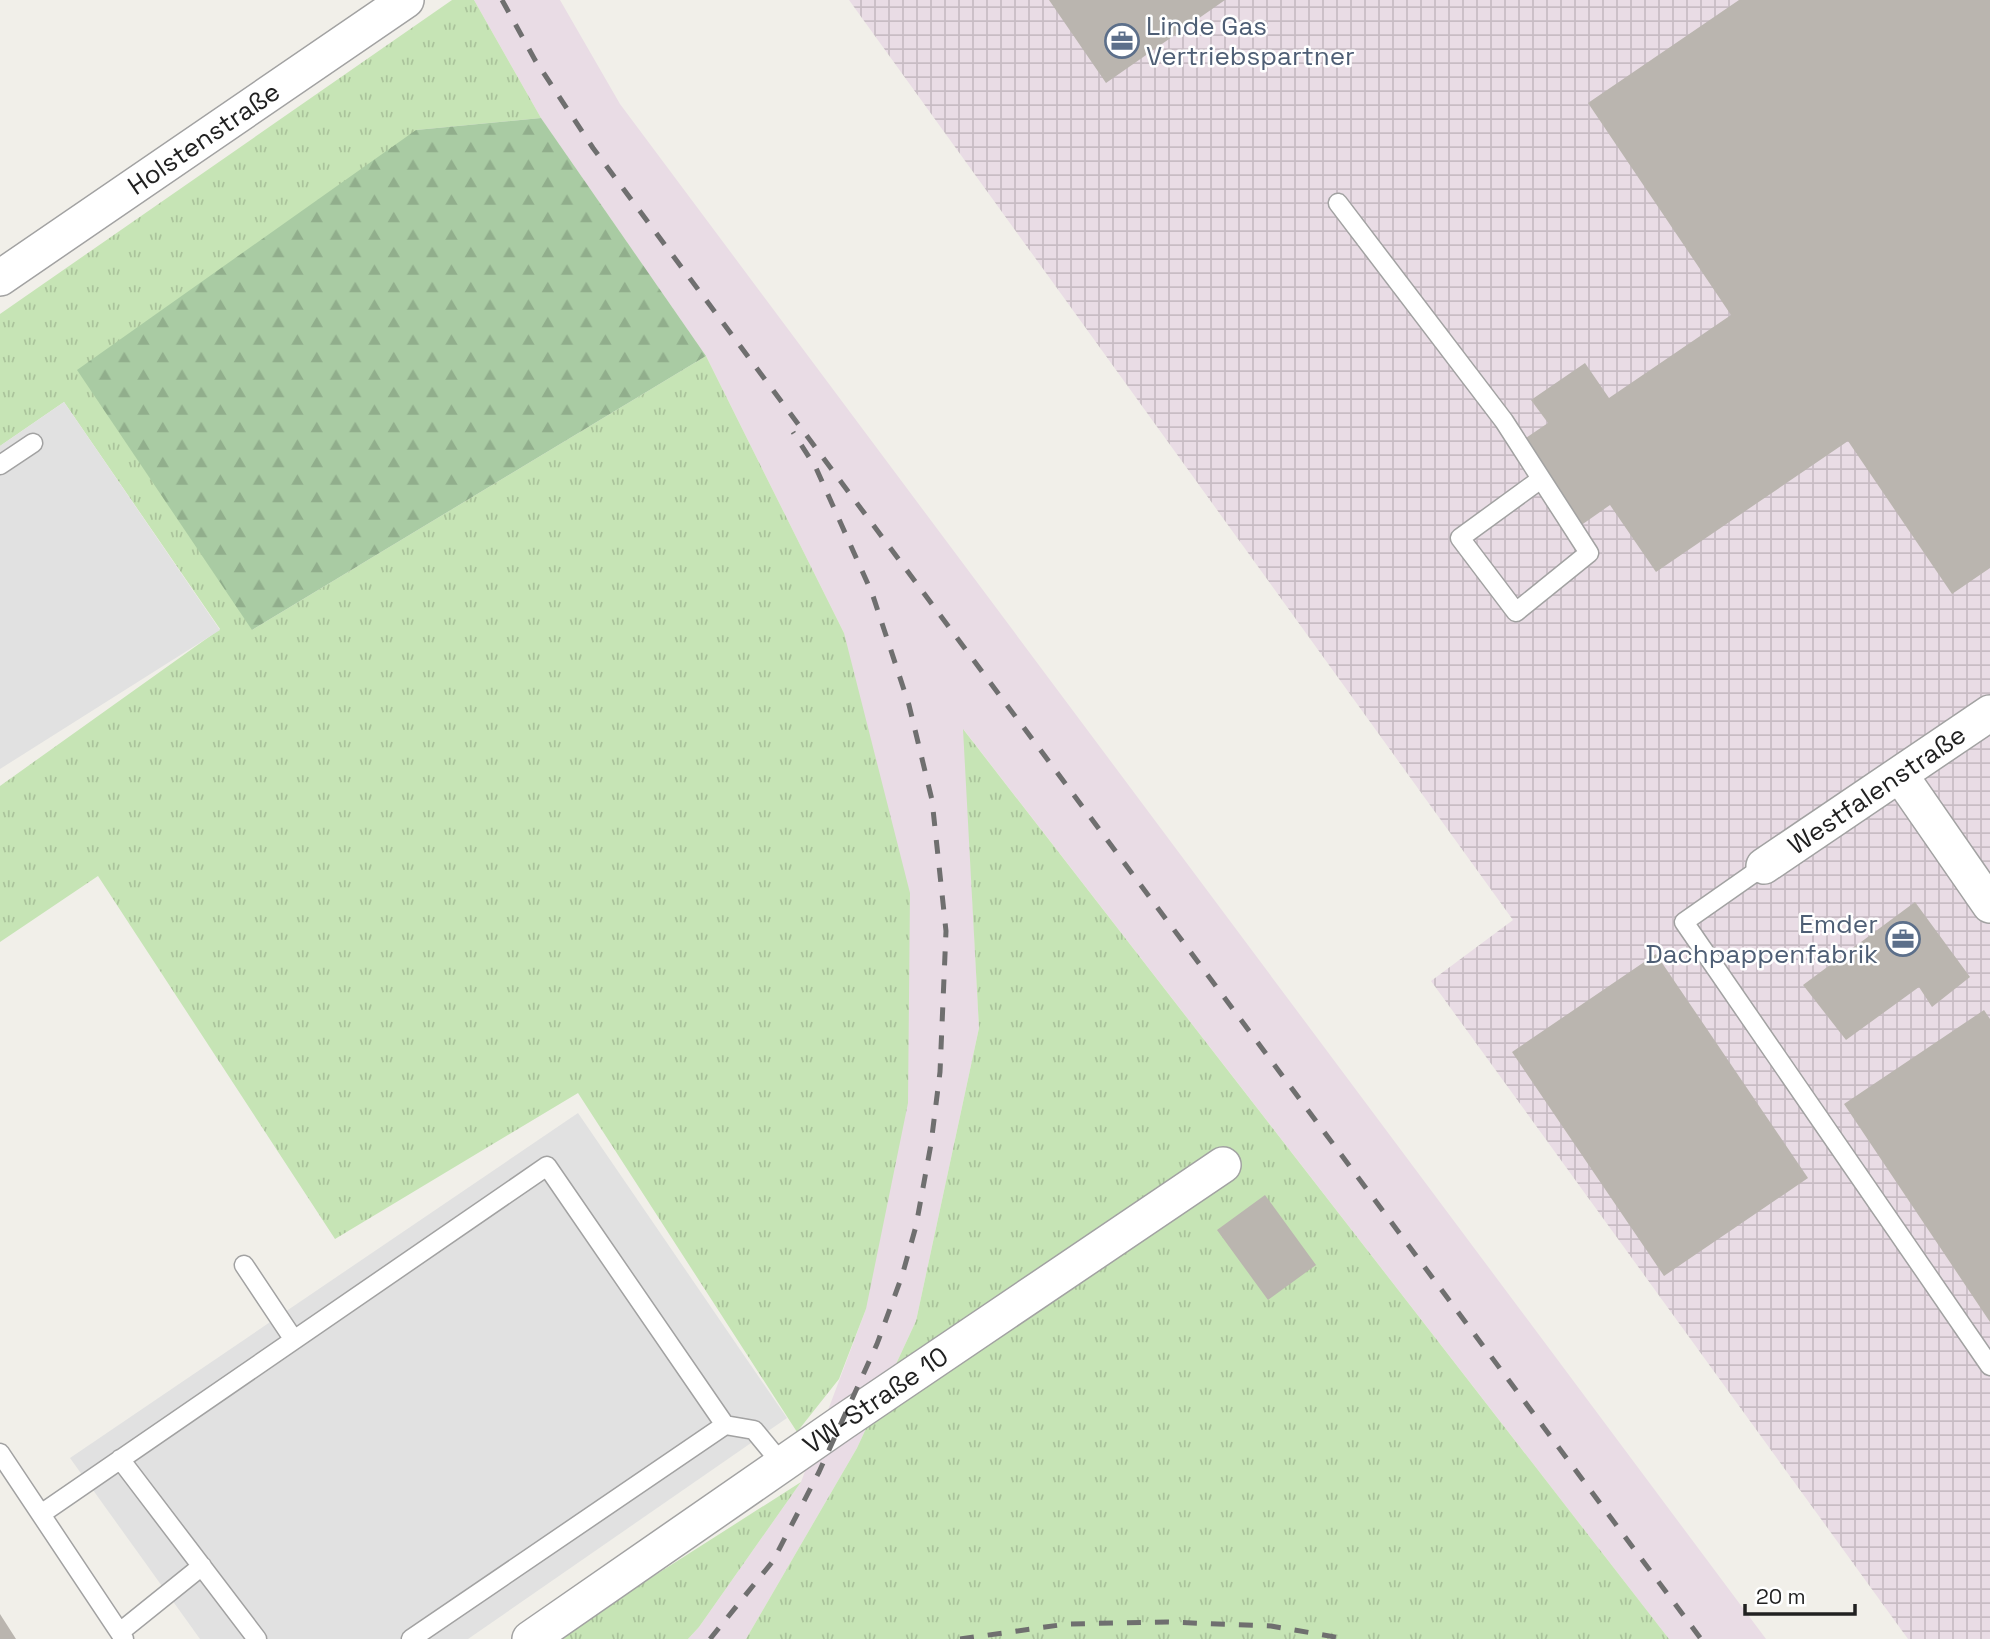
<svg xmlns="http://www.w3.org/2000/svg" width="1990" height="1639" font-family="'Space Grotesk',sans-serif">
  <defs>
    <pattern id="industrial-grid" width="8" height="8" patternUnits="userSpaceOnUse" patternTransform="scale(1.75)"><rect width="8" height="8" fill="#e9dce5"/><path d="M0 4h8M4 0v8" fill="none" stroke="#c8bcc4"/></pattern>
    <pattern id="grass-tufts" width="24" height="20" patternUnits="userSpaceOnUse" patternTransform="scale(1.75)"><rect width="24" height="20" fill="#c6e4b5"/><path d="M3 7l-1-3M5 7V3M7 7l1-3M15 17l-1-3M17 17v-4M19 17l1-3" fill="none" stroke="#aac39b"/></pattern>
    <pattern id="forest-firs" width="22" height="20" patternUnits="userSpaceOnUse" patternTransform="scale(1.75)"><rect width="22" height="20" fill="#a9cba3"/><path d="M5 1l3.5 6h-7zM16 11l3.5 6h-7z" fill="#91ae8c"/></pattern>
  </defs>
  <rect width="100%" height="100%" fill="#f1efe9"/>
  <path fill="url(#industrial-grid)" d="M 849,0 L 1990,0 L 1990,1639 L 1908,1639 L 1431,981 L 1513,920 Z"/>
  <path fill="#e9dce5" d="M 474,0 L 560,0 L 620,104 L 1766,1639 L 1669,1639 L 964,730 L 979,1028 L 916,1321 L 857,1448 L 746,1639 L 688,1639 L 699,1627 L 801,1482 L 866,1309 L 844,633 L 706,356 L 541,118 Z"/>
  <path fill="url(#grass-tufts)" d="M 452,0 L 474,0 L 541,118 L 416,130 L 252,630 L 706,356 L 844,633 L 910,893 L 908,1103 L 866,1309 L 839,1379 L 797,1432 L 578,1093 L 335,1239 L 98,876 L 0,942 L 0,786 L 220,629 L 64,402 L 0,446 L 0,314 Z
    M 963,729 L 1669,1639 L 746,1639 L 857,1448 L 916,1321 L 979,1028 Z
    M 801,1482 L 699,1627 L 688,1639 L 555,1639 Z"/>
  <path fill="url(#forest-firs)" d="M 541,118 L 706,356 L 252,630 L 77,370 L 416,130 Z"/>
  <path fill="#e1e1e1" d="M 64,402 L 220,630 L 0,769 L 0,446 Z
    M 578,1113 L 787,1418 L 468,1639 L 200,1639 L 70,1458 Z"/>
  <path fill="#bab5af" d="M 1049,0 L 1225,0 L 1106,83 Z
    M 1739,0 L 1990,0 L 1990,568 L 1952,594 L 1848,441 L 1656,572 L 1610,505 L 1580,526 L 1523,440 L 1548,423 L 1531,400 L 1585,363 L 1609,398 L 1731,315 L 1588,103 Z
    M 1915,902 L 1970,977 L 1932,1007 L 1919,987 L 1846,1040 L 1803,985 Z
    M 1656,954 L 1808,1178 L 1664,1276 L 1512,1052 Z
    M 1984,1010 L 1990,1019 L 1990,1322 L 1844,1104 Z
    M 1265,1195 L 1316,1265 L 1268,1300 L 1217,1230 Z
    M 0,1614 L 16,1639 L 0,1639 Z"/>
  <g fill="none" stroke-linecap="round" stroke-linejoin="round">
    <g stroke="#a2a2a2" stroke-width="21">
      <path id="lane" d="M 1338,203 L 1504,421 L 1589,553 L 1516,612 L 1460,538 L 1541,479
        M 0,465 L 33,443
        M 1764,866 L 1684,922 L 1990,1366
        M 244,1265 L 294,1340
        M 0,1453 L 124,1639
        M 120,1459 L 257,1639
        M 41,1514 L 547,1166 L 725,1425
        M 120,1632 L 202,1566
        M 411,1639 L 725,1425 L 754,1430 L 782,1464"/>
    </g>
    <g stroke="#a2a2a2" stroke-width="38">
      <g id="street">
        <path id="s1" d="M 0,278 L 406,0"/>
        <path d="M 1900,775 L 1990,905"/>
        <path id="s2" d="M 1764,866 L 1990,713"/>
        <path id="s3" d="M 530,1639 L 843,1422 L 1223,1165"/>
      </g>
    </g>
    <use href="#lane" stroke="#fff" stroke-width="18"/>
    <use href="#street" stroke="#fff" stroke-width="35"/>
    <path stroke="#6f6f6f" stroke-width="5" stroke-dasharray="14 14" stroke-linecap="butt" d="M 502,0 L 535,60 L 593,148 L 1701,1639
      M 710,1639 L 773,1561 L 819,1472 L 877,1344 L 902,1276 L 916,1226 L 931,1144 L 940,1072 L 946,931 L 932,800 L 909,705 L 872,593 L 816,468 L 793,432
      M 960,1639 L 1067,1624 L 1167,1622 L 1271,1626 L 1347,1639"/>
  </g>
  <defs>
    <g id="office-ring" transform="scale(1.75)"><circle r="9.5" fill="#fff" stroke="#5c6f8a" stroke-width="1.5"/><path d="M-6-3h4V-5.5h4V-3h4V5H-6ZM-1-4.5V-3h2v-1.5ZM-6 0V1H6V0Z" fill="#5c6f8a"/></g>
  </defs>
  <g fill-rule="evenodd">
    <use href="#office-ring" x="1122" y="41"/>
    <use href="#office-ring" x="1903" y="939"/>
  </g>
  <g text-anchor="middle" stroke-width="5" stroke-linejoin="round" paint-order="stroke">
    <g font-size="26" fill="#4e5e75" stroke="#fff" text-anchor="start">
      <text x="1146" y="35">Linde Gas<tspan x="1146" dy="30">Vertriebspartner</tspan></text>
      <text x="1878" y="933" text-anchor="end">Emder<tspan x="1878" dy="30">Dachpappenfabrik</tspan></text>
    </g>
    <g font-size="26" fill="#212121" stroke="#fff">
      <text dy="9" stroke="none"><textPath href="#s1" startOffset="247">Holstenstraße</textPath></text>
      <text dy="9" stroke="none"><textPath href="#s2" startOffset="136">Westfalenstraße</textPath></text>
      <text dy="9" stroke="none"><textPath href="#s3" startOffset="420">VW-Straße 10</textPath></text>
    </g>
  </g>
  <path d="M1745 1604v10h110v-10" fill="none" stroke="#212121" stroke-width="3.5"/>
  <text x="1756" y="1604" font-size="21" fill="#212121" stroke="#ffffff" stroke-width="5" paint-order="stroke">20 m</text>
</svg>
